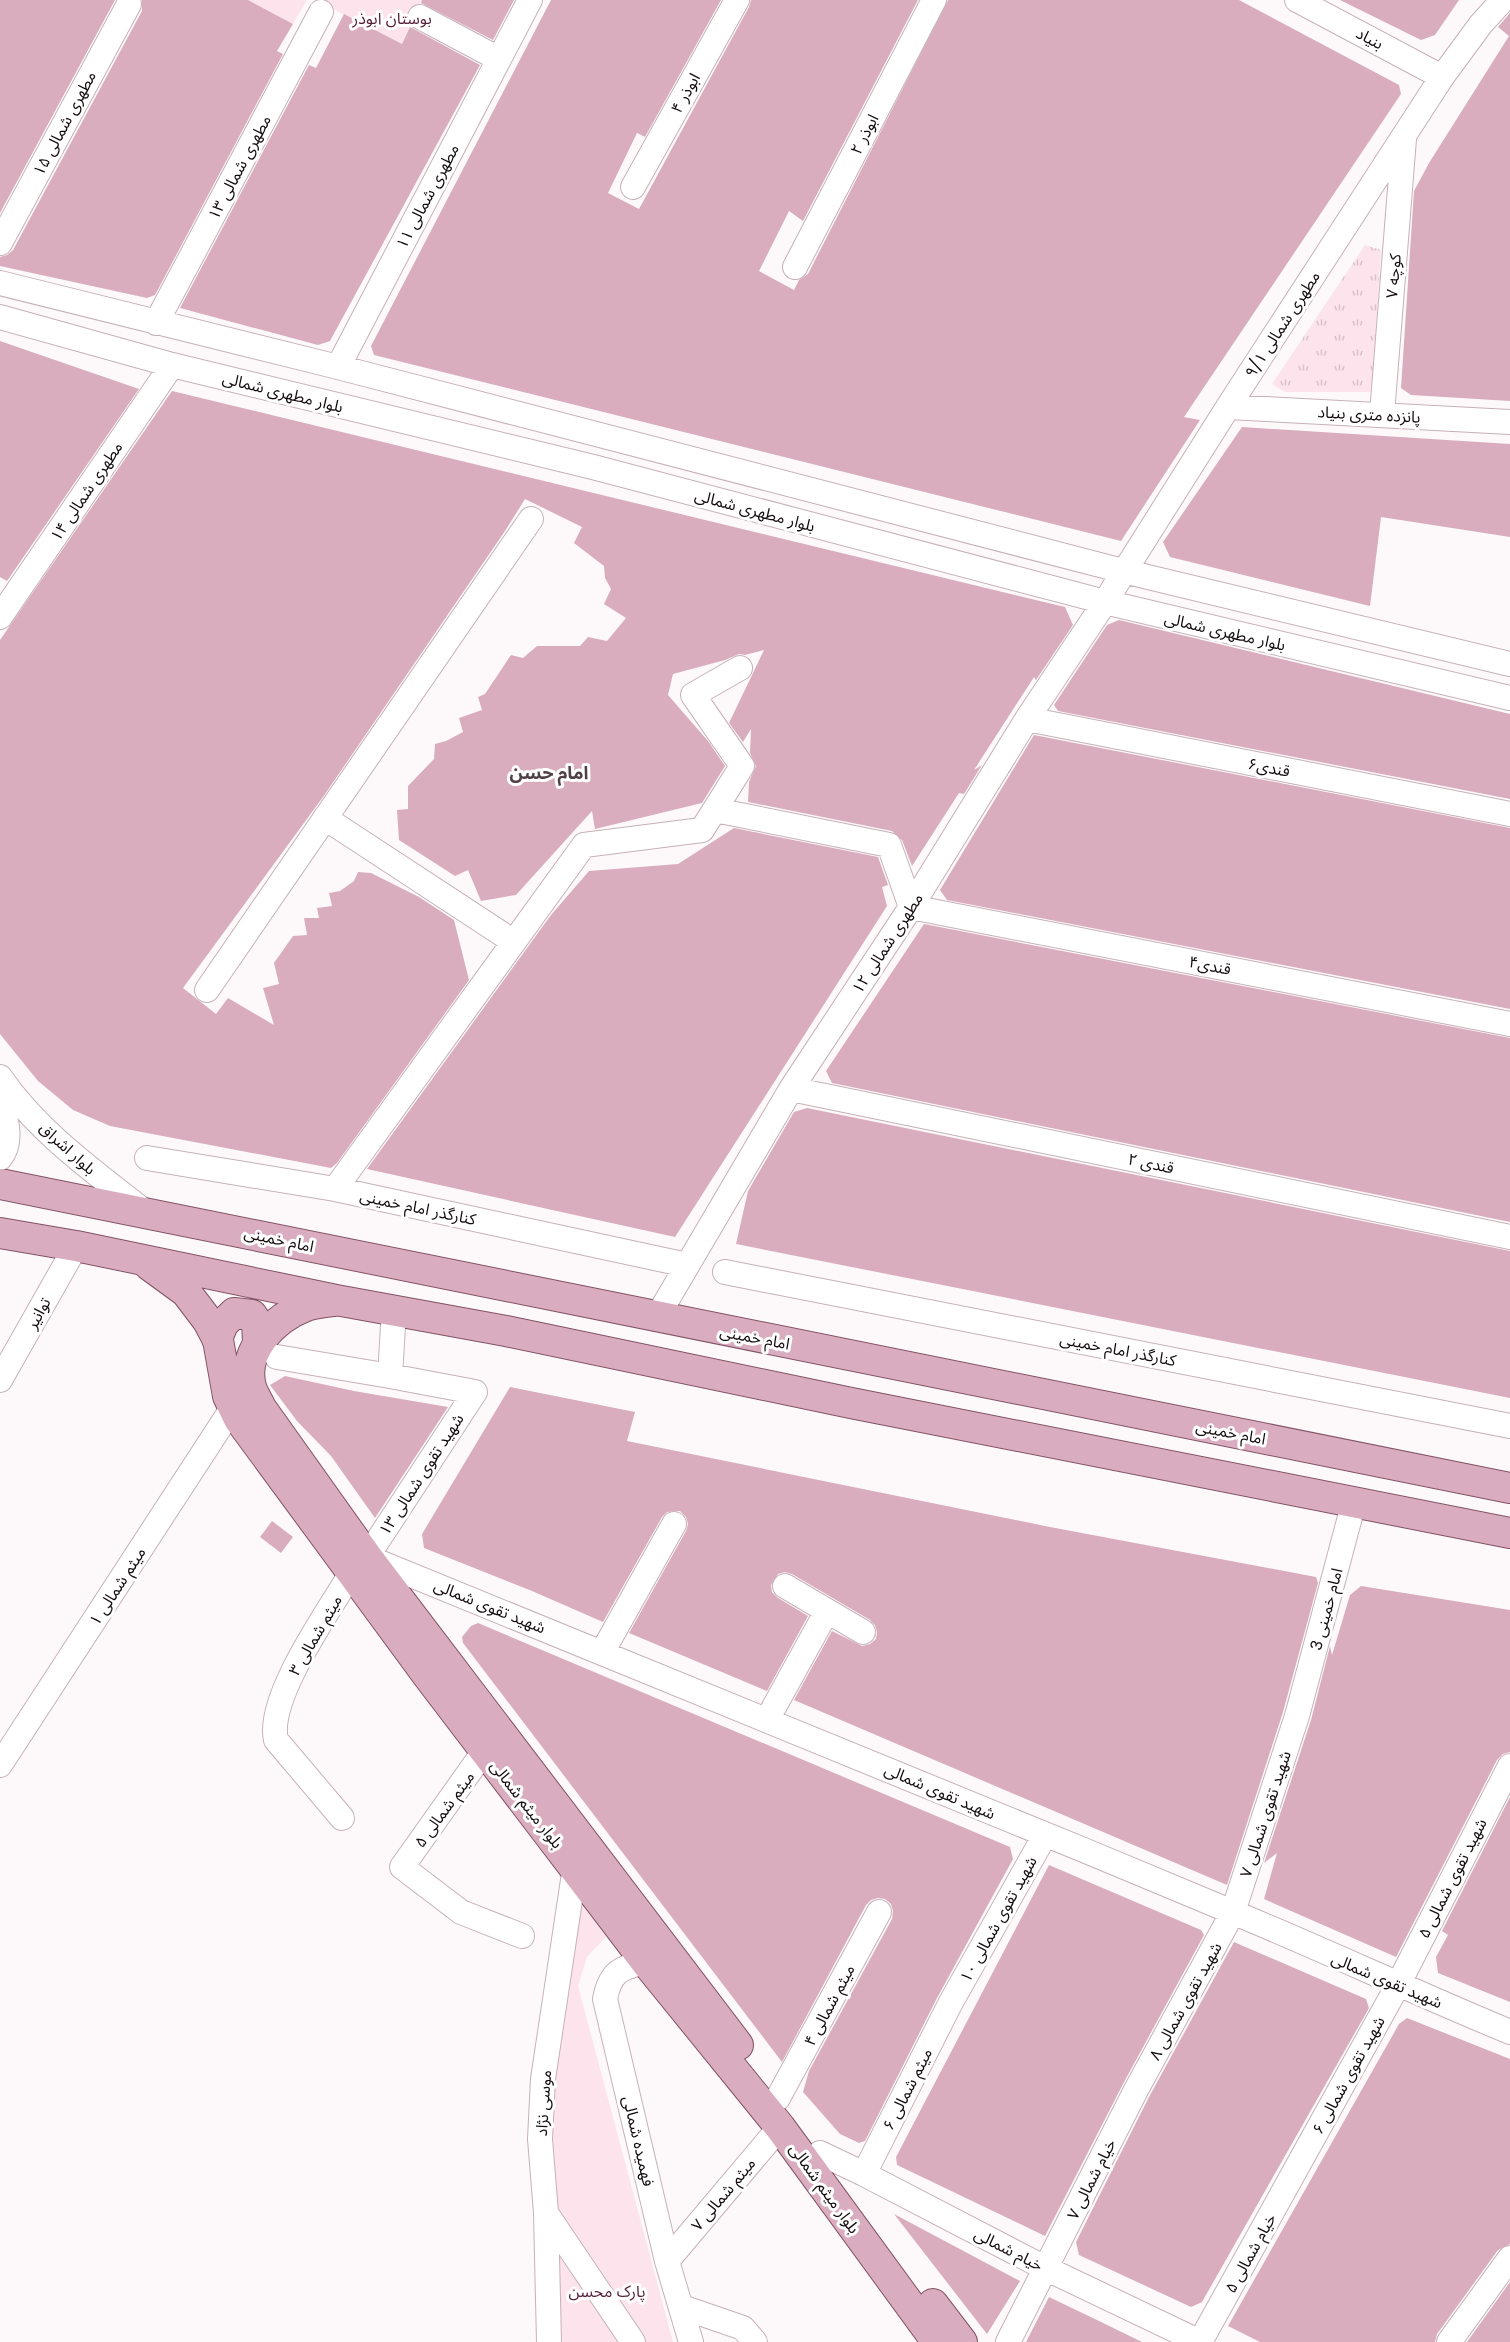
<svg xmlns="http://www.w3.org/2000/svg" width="1510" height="2342" font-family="Poppins,'Noto Sans Arabic',sans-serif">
  <defs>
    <pattern id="grass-tufts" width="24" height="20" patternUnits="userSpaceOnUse" patternTransform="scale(1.5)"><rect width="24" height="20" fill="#fde3ec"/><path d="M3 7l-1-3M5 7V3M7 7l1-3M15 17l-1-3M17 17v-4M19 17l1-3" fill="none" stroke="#d8c2c9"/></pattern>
  </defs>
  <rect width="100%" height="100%" fill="#fdf9fa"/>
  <path fill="url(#grass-tufts)" d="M 1365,245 L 1381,250 L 1372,392 L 1285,392 L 1272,384 Z"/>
  <path fill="#fde3ec" d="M 248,0 L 307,0 L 293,24 Z
    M 315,0 L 422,0 L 402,44 Z
    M 576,1896 L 606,1937 L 587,1957 L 578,1986 L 673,2342 L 559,2342 L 546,2097 Z"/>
  <path fill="#d9adbd" d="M 0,0 L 115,0 L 0,213 Z
    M 142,0 L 248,0 L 293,24 L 277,51 L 283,54 L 155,295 L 147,298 L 0,266 L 0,257 L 7,255 L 13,250 L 142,11 Z
    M 422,0 L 514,0 L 493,40 L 421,3 Z
    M 551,0 L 721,0 L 645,137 L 637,133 L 608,193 L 639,209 L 749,7 L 751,0 L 918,0 L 803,221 L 789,211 L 759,271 L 794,290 L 799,280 L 808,274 L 948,0 L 1239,0 L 1399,85 L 1401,94 L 1184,417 L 1200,420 L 1121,541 L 374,355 L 371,346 Z
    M 1340,0 L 1459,0 L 1435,35 L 1421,40 Z
    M 1510,13 L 1510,401 L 1411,395 L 1401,388 L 1414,191 L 1429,163 L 1509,36 L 1498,27 Z
    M 344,14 L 402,44 L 410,27 L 480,65 L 330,341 L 318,345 L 180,308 L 309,65 L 316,68 Z
    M 0,341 L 139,389 L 7,581 L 0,577 Z
    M 172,391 L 1065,607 L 1073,625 L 1036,680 L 1034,677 L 974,770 L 982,765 L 964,794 L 959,793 L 912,866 L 902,840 L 892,831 L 748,802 L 749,782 L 756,766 L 750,753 L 751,729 L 743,742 L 729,723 L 764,650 L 745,655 L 739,654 L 725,660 L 673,674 L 668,695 L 708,741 L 725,766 L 702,803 L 595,829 L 592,811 L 516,895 L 481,901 L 468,870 L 455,876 L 399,840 L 397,810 L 408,809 L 408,786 L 434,759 L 435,744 L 446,741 L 463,732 L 459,718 L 482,710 L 478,697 L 485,694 L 511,655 L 523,658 L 537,646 L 580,646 L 588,637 L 607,641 L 626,618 L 604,604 L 611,589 L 605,578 L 604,566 L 574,543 L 582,527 L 525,499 L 505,531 L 323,797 L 183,988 L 216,1014 L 228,998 L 274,1025 L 263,988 L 279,984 L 274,963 L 293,936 L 307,935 L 304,918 L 319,918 L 317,908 L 332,906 L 329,893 L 340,891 L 354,881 L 358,872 L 371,873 L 419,897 L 454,920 L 469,980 L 337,1163 L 331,1168 L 110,1126 L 73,1110 L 38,1081 L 0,1034 L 0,640 Z
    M 1242,427 L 1510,444 L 1510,537 L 1381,517 L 1370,606 L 1170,557 L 1163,542 Z
    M 1119,620 L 1510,714 L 1510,799 L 1058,711 L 1054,705 L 1107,625 Z
    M 1034,735 L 1510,828 L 1510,1009 L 947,900 L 940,890 Z
    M 734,828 L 878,857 L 888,885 L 882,887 L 887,906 L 675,1237 L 367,1169 L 551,915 L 589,871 L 678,864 Z
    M 924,924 L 1510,1038 L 1510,1222 L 832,1083 L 826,1071 Z
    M 807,1108 L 1510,1251 L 1510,1398 L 736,1244 L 748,1191 L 794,1112 Z
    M 285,1376 L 354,1391 L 448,1407 L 375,1518 L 331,1456 L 297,1421 L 270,1385 Z
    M 510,1387 L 635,1412 L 627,1441 L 1050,1527 L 1316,1577 L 1318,1583 L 1283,1712 L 1227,1885 L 794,1700 L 832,1631 L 862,1646 L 870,1644 L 876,1639 L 877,1632 L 875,1625 L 870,1620 L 792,1574 L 785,1572 L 778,1574 L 771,1585 L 772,1592 L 778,1598 L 808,1616 L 767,1691 L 629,1633 L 686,1531 L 688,1524 L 686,1517 L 680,1511 L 667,1512 L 662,1517 L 603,1622 L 532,1591 L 424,1548 L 422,1534 Z
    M 272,1521 L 293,1537 L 281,1553 L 260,1537 Z
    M 1361,1586 L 1510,1610 L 1510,1752 L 1503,1754 L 1497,1760 L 1396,1957 L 1264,1899 L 1277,1853 L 1264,1863 L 1311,1720 L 1330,1646 L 1332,1655 L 1350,1595 Z
    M 478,1623 L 1010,1847 L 1013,1859 L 937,1998 L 865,2141 L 859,2143 L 840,2134 L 803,2092 L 809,2071 L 892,1919 L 893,1911 L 891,1904 L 885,1899 L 878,1898 L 871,1900 L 866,1905 L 782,2062 L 463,1643 L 462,1637 L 471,1626 Z
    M 1510,1797 L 1510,2002 L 1438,1973 L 1436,1957 L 1448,1935 L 1442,1931 Z
    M 1049,1865 L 1201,1930 L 1204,1935 L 1123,2084 L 1045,2236 L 897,2165 L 896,2157 Z
    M 1234,1942 L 1366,1999 L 1369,2008 L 1202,2302 L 1191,2307 L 1079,2255 L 1076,2242 L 1149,2097 Z
    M 1407,2018 L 1510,2059 L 1510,2244 L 1498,2250 L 1437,2334 L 1435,2342 L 1260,2342 L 1228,2326 L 1399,2024 Z
    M 894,2214 L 1020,2281 L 987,2334 Z
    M 1510,2282 L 1510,2342 L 1467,2342 Z
    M 1049,2297 L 1099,2321 L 1142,2342 L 1026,2342 Z"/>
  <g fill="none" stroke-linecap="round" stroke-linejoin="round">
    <g stroke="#c6b1b8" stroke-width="26">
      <path id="minor" d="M 1297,0 L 1442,77
        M 420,17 L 499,59
        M 633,187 L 737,0
        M 0,243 L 129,4
        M 795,267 L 934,0
        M 0,283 L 338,367 L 1123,571 L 1510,664
        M 0,317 L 172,365 L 593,467 L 1105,602 L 1510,698
        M 156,323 L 321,12
        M 338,367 L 530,0
        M 1228,407 L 1510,422
        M 1382,414 L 1404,139
        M 0,617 L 172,365
        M 1027,719 L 1510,814
        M 715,810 L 889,845 L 911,907 L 1510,1024
        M 325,818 L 514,942
        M 207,990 L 531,519
        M 0,1077 C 37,1131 93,1171 144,1211
        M 791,1089 L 1510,1237
        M 0,1107 C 9,1121 11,1145 0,1158
        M 147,1158 L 335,1189 L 687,1265
        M 335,1189 L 584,845 L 702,830 L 742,766 L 693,695 L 740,668
        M 725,1272 L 1510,1426
        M 394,1309 L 390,1376 L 475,1392 L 367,1557 C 655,1673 943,1791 1230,1911 C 1324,1950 1416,1993 1510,2032
        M 657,1317 L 791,1089 L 911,907 L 1027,719 L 1105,602 L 1228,407 L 1442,77 L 1481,24 L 1503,0
        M 277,1357 L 390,1376
        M 0,1380 L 76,1246
        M 785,1586 L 863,1632
        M 603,1651 L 674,1524
        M 768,1718 L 827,1611
        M 485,1750 L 402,1867 L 461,1912 L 522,1936
        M 0,1765 L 233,1407
        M 342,1818 L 276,1740 C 266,1698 330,1609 352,1572
        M 646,1962 C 621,1967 610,1972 605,1999 L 667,2261 L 691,2342
        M 778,2098 L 879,1912
        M 820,2153 L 864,2174 L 1045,2268 L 1200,2342
        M 864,2174 L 950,2004 L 1045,1835
        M 546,2213 L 633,2342
        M 667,2261 L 780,2127
        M 682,2307 L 743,2328 L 755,2342
        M 549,2342 L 546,2213 L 540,2139 L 543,2079 L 575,1867
        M 1008,2342 L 1136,2090 L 1233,1912 L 1297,1716 L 1354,1502
        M 1200,2342 L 1398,1985 L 1510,1766
        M 1449,2342 L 1510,2258"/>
    </g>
    <g stroke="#835265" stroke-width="32">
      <path id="major" d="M 0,1184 L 1510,1488
        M 0,1233 L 76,1246 L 336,1300 L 506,1331 L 851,1403 L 1510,1533
        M 149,1265 L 186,1292 L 208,1321 L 218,1340 L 228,1396 L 239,1419 L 428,1676 L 646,1962 L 780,2127 L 937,2342
        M 334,1301 C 325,1302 315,1303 306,1306 C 275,1318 241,1350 251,1387 C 253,1394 258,1401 261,1408 L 367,1557 L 738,2045
        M 217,1339 L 223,1324 L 234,1313 L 252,1315 L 257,1323 L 258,1343
        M 933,2304 L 962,2342"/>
    </g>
    <use href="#minor" stroke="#fff" stroke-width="24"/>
    <use href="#major" stroke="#d9adbf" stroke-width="30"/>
  </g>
  <g text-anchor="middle" stroke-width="6" stroke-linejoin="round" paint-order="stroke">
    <g font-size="16" fill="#572139" stroke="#fff">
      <text x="392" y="24">بوستان ابوذر</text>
      <text x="607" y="2297">پارک محسن</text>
    </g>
    <g font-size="16" fill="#130c0e" stroke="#fff">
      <text transform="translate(1370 38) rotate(28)" y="6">بنیاد</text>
      <text transform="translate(685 93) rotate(-61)" y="6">ابوذر ۴</text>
      <text transform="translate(64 123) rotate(-62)" y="6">مطهری شمالی ۱۵</text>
      <text transform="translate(864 134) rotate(-63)" y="6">ابوذر ۲</text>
      <text transform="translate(239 167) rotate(-62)" y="6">مطهری شمالی ۱۳</text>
      <text transform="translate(427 196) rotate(-62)" y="6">مطهری شمالی ۱۱</text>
      <text transform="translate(1393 276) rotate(-85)" y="6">کوچه ۷</text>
      <text transform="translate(1282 324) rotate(-57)" y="6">مطهری شمالی ۹/۱</text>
      <text transform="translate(283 392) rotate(14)" y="6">بلوار مطهری شمالی</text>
      <text transform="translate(1369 414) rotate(3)" y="6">پانزده متری بنیاد</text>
      <text transform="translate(86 491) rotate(-56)" y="6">مطهری شمالی ۱۴</text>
      <text transform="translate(755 510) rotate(15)" y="6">بلوار مطهری شمالی</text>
      <text transform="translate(1225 631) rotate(13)" y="6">بلوار مطهری شمالی</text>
      <text transform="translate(1269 767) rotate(11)" y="6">قندی۶</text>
      <text transform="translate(887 943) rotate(-57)" y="6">مطهری شمالی ۱۲</text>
      <text transform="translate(1210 965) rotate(11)" y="6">قندی۴</text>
      <text transform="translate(68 1148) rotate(42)" y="6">بلوار اشراق</text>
      <text transform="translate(1151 1163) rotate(12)" y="6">قندی ۲</text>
      <text transform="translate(418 1207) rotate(12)" y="6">کنارگذر امام خمینی</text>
      <text transform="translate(279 1239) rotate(12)" y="6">امام خمینی</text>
      <text transform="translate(38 1313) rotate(-61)" y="6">توانیر</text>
      <text transform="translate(755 1337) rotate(11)" y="6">امام خمینی</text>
      <text transform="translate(1118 1349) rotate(11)" y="6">کنارگذر امام خمینی</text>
      <text transform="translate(1231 1432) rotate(11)" y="6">امام خمینی</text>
      <text transform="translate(421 1474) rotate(-57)" y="6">شهید تقوی شمالی ۱۳</text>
      <text transform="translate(117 1586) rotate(-57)" y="6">میثم شمالی ۱</text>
      <text transform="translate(490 1606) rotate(22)" y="6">شهید تقوی شمالی</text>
      <text transform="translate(1326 1609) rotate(-75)" y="6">امام خمینی 3</text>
      <text transform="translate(315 1635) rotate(-60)" y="6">میثم شمالی ۳</text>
      <text transform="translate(940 1791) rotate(23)" y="6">شهید تقوی شمالی</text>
      <text transform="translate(527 1804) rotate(52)" y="6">بلوار میثم شمالی</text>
      <text transform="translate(444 1809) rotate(-54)" y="6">میثم شمالی ۵</text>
      <text transform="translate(1265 1814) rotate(-72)" y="6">شهید تقوی شمالی ۷</text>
      <text transform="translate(1452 1878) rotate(-63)" y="6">شهید تقوی شمالی ۵</text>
      <text transform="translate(998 1919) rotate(-61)" y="6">شهید تقوی شمالی ۱۰</text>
      <text transform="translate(1387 1980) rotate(23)" y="6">شهید تقوی شمالی</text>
      <text transform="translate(1185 2001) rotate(-61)" y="6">شهید تقوی شمالی ۸</text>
      <text transform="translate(829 2005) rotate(-62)" y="6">میثم شمالی ۴</text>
      <text transform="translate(1348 2075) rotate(-61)" y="6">شهید تقوی شمالی ۶</text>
      <text transform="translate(907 2089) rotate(-63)" y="6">میثم شمالی ۶</text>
      <text transform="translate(543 2103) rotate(-86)" y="6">موسی نژاد</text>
      <text transform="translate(639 2141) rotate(77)" y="6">فهمیده شمالی</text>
      <text transform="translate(1091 2179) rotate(-63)" y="6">خیام شمالی ۷</text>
      <text transform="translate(825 2188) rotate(54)" y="6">بلوار میثم شمالی</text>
      <text transform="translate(723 2194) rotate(-50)" y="6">میثم شمالی ۷</text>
      <text transform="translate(1009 2249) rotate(27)" y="6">خیام شمالی</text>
      <text transform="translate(1250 2253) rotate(-61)" y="6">خیام شمالی ۵</text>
    </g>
    <g font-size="18" font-weight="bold" fill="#514046" stroke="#fff">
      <text x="549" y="779">امام حسن</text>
    </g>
  </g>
</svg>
